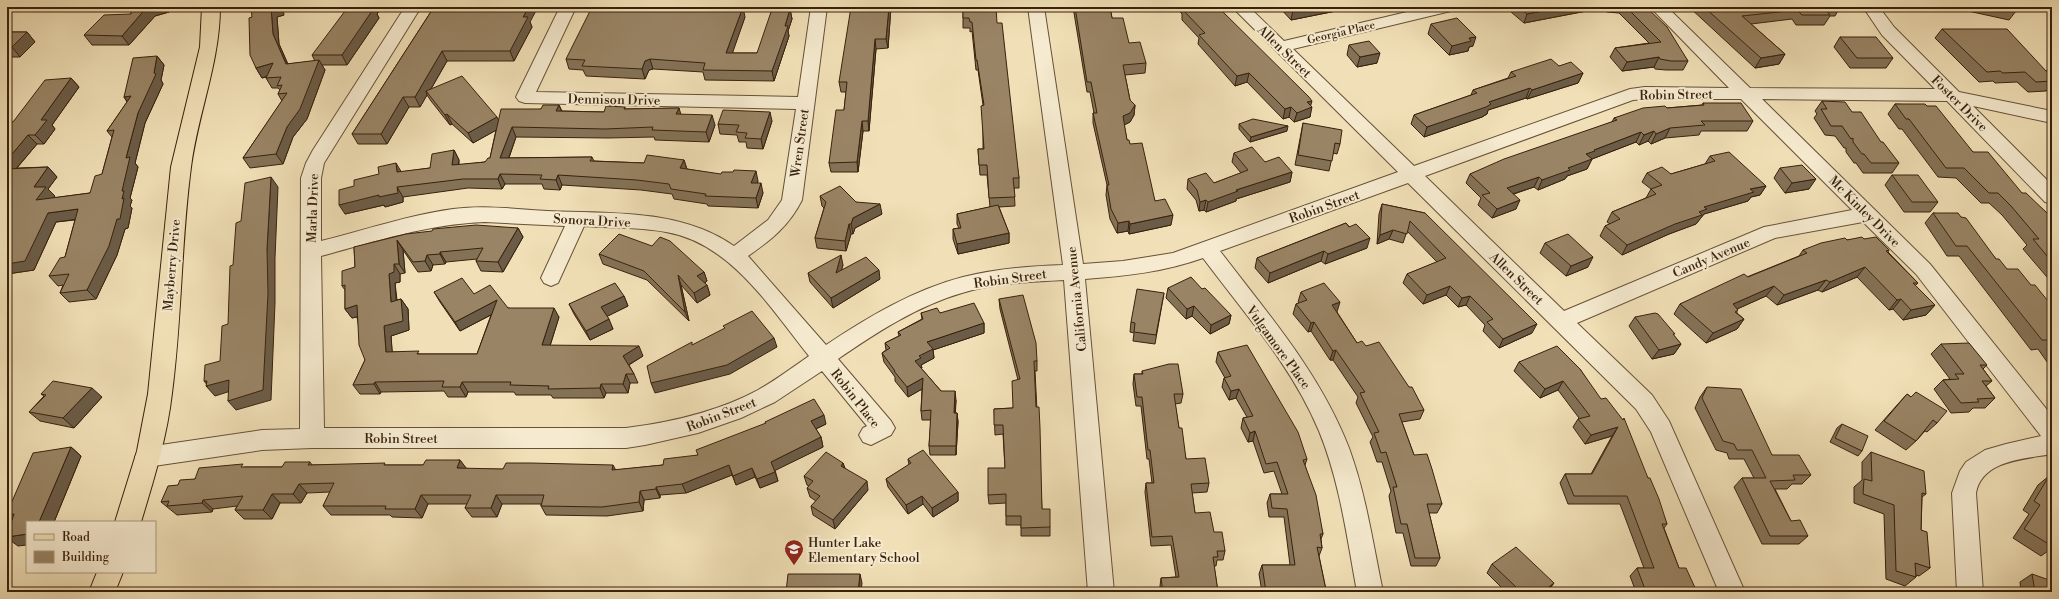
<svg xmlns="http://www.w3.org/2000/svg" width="2059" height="599" font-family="'Libre Bodoni',serif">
  <rect width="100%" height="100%" fill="#f1e0b7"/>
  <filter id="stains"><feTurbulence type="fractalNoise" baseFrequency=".005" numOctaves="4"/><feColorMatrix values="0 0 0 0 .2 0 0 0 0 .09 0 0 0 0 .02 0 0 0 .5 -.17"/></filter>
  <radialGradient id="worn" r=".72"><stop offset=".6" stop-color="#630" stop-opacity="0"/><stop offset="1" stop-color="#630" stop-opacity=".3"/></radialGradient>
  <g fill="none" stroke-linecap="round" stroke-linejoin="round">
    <g stroke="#675137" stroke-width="2">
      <path id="minor" d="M 405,7 L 421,7 L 324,163 L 321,178 L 321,241 C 365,230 409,215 453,209 C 484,205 516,209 547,211 C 609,214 680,208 734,246 L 768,220 L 782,200 L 796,109 L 525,103 L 519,101 L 516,97 L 560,7 L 576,7 L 536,92 L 798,97 L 811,7 L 827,7 L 802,200 C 789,226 771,240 748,256 L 826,345 C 868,317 913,290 963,277 C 995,269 1029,266 1063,265 L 1028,7 L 1044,7 L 1083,264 L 1123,261 L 1173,253 L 1398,172 L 1232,7 L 1249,7 L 1284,41 L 1428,7 L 1457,7 L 1455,10 L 1293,49 L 1414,166 L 1630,89 L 1645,87 L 1729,88 L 1650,7 L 1667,7 L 1750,88 L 1935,89 L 1882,35 L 1863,7 L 1879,7 L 1894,27 L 1959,92 L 2052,111 L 2052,123 L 1973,106 L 2052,185 L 2052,204 L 2045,202 L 1947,101 L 1762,99 L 1930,264 L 2052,416 L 2052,454 C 2025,459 1982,460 1976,493 L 1983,592 L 1957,592 L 1952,493 L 1960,471 L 1966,462 L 1985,450 L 2006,444 L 2041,436 L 1916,274 L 1863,222 L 1775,238 L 1577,323 L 1652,395 L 1669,421 L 1745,592 L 1719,592 L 1651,432 L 1636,409 L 1408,183 L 1220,251 C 1268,314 1320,373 1349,448 C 1366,494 1373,544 1383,592 L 1357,592 C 1347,538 1340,482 1319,431 C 1292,366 1244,313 1203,258 C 1164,272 1125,276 1085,279 L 1114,592 L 1088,592 L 1064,280 C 1030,282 995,283 962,293 C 917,306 876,333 838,359 L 891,421 L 895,428 L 891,435 L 871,445 L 863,442 L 859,435 L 863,428 L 867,426 L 822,371 L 775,402 L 741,418 L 698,433 L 645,445 L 626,448 L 312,448 L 262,450 L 147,467 L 139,464 L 135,457 L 139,450 L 147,447 L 262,430 L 300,429 L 301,178 L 306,163 L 313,150 ZM 1645,99 L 1741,99 L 1852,210 L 1764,227 L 1564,311 L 1425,176 L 1633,100 ZM 485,222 L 565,226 L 541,278 L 544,283 L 551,286 L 558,283 L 584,226 C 612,228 639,227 666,232 C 731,243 771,309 809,356 C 793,367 776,380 758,390 C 717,412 672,422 626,428 L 324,428 L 321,256 C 376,241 429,224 485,222 Z"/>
    </g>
    <g stroke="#39210c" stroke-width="2">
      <path id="major" d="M 202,7 L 220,7 C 220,62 198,113 191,167 C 181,242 182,318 172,393 C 167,437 154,479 141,522 L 115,522 L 137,451 L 148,394 L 171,167 L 200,47 Z
        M 97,572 L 123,572 L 115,592 L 89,592 Z"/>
    </g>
    <use href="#minor" fill="#f6ebd0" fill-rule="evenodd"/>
    <use href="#major" fill="#f1e0b7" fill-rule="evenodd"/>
  </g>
  <path fill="#847257" stroke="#39210c" d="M 132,7 L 168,7 L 169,12 L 155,16 L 129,45 L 92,45 L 84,35 L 131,14 Z
    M 434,7 L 530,22 L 532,27 L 514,61 L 447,61 L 431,89 L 499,120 L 541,109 L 559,105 L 562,111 L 604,112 L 625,107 L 625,109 L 679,108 L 680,114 L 715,125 L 709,142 L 655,140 L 654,137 L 608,138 L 516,137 L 509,158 L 592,157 L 594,161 L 644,163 L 684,160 L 687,169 L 758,181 L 757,183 L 763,193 L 758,208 L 708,206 L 707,204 L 674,199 L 672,194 L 641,190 L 562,185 L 560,190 L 544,189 L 542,184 L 505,184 L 502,189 L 468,188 L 403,197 L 403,202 L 385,207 L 384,205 L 345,214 L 354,186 L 401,172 L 430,168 L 454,150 L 459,160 L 459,165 L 485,162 L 490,158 L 496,130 L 473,143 L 452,124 L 450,125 L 431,101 L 427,95 L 420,107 L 409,107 L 387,144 L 358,144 L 352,134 Z
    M 891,7 L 888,48 L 876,49 L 869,131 L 863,131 L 858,172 L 831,172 L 829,163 L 844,110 L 846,92 L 841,92 L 839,82 Z
    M 963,7 L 997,23 L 1019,178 L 1019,188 L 1014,188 L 1015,206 L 999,207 L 1009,233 L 1009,243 L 958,254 L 953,239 L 953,229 L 959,228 L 957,224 L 957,214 L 990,207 L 987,175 L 980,175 L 978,149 L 983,149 L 983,105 L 978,70 L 976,70 L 972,31 L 970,32 L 970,28 L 963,28 Z
    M 1073,7 L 1110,7 L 1112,18 L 1129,43 L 1146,63 L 1145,73 L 1125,75 L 1130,100 L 1135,105 L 1134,115 L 1130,122 L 1124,125 L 1127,140 L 1130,144 L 1155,201 L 1171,225 L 1129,234 L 1128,231 L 1117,233 L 1110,219 L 1106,195 L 1107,185 L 1093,123 L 1093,113 L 1094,113 L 1090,92 L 1087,92 Z
    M 1176,7 L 1218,7 L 1311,106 L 1310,117 L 1294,122 L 1289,117 L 1283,119 L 1247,82 L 1235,86 L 1198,44 L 1199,38 L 1182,20 L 1182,14 Z
    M 1279,7 L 1356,7 L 1291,20 Z
    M 1513,7 L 1646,7 L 1688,61 L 1683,70 L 1666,70 L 1655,69 L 1654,67 L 1622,71 L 1610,57 L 1615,48 L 1649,43 L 1619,13 L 1607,12 L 1602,8 L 1524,23 L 1511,12 Z
    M 1689,7 L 1840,7 L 1835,16 L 1830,16 L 1824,25 L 1796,25 L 1792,19 L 1751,24 L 1785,54 L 1779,64 L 1755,68 Z
    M 1963,7 L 2015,7 L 2016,11 L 2009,20 L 1968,11 L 1968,8 Z
    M 790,9 L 792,19 L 788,31 L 789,36 L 774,81 L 705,80 L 703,72 L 653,69 L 649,70 L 645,79 L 586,76 L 583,70 L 569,69 L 566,59 L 745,17 L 732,53 L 757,53 Z
    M 379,11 L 377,14 L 379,18 L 347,65 L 322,65 L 325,70 L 307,119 L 293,137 L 283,164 L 250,168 L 243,158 L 282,101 L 278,94 L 280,90 L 278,88 L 272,88 L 266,78 L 267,77 L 262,78 L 256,68 L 252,17 L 284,15 L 277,17 L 279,44 L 288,64 L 315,61 L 312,55 Z
    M 1431,24 L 1473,46 L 1469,47 L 1468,51 L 1449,55 L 1428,34 Z
    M 1942,29 L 2046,71 L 2052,70 L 2052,93 L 2050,93 L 2046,90 L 2046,91 L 2028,92 L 2017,82 L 1995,83 L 1993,81 L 1979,82 L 1935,38 Z
    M 7,32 L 27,32 L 35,42 L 20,57 L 7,57 Z
    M 1840,37 L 1893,58 L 1886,68 L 1850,68 L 1834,47 Z
    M 1349,45 L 1377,63 L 1357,67 L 1347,55 Z
    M 157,56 L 164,65 L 161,80 L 163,84 L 145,123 L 135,163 L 138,167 L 130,198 L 132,200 L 130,206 L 132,208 L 128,228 L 125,229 L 117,255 L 96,299 L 69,302 L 60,293 L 63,285 L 58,286 L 49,276 L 65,257 L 75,220 L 56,222 L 34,270 L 7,274 L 7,264 L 13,122 L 71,78 L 79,87 L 52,125 L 55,129 L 44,144 L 37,144 L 17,168 L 48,167 L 57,177 L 48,189 L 55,196 L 53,198 L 90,193 L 102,174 L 112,137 L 107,131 L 127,102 L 124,97 Z
    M 1559,66 L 1583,73 L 1578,83 L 1527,99 L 1526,98 L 1488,110 L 1487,114 L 1482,117 L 1424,137 L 1411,124 L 1414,115 L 1471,95 L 1473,90 L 1508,78 L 1511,72 Z
    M 1822,101 L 1852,112 L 1881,142 L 1899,163 L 1892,173 L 1863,173 L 1856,163 L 1854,163 L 1846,152 L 1846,148 L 1844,148 L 1835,136 L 1825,135 L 1814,118 L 1817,114 L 1815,111 Z
    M 1703,103 L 1753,121 L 1747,131 L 1701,131 L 1699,135 L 1665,138 L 1651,144 L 1648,141 L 1639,145 L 1636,142 L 1592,159 L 1587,169 L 1567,176 L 1565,179 L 1538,190 L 1534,187 L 1514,194 L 1516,209 L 1492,218 L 1478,205 L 1481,198 L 1466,183 L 1470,174 L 1612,122 L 1614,118 L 1667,108 L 1702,105 Z
    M 1895,104 L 1927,106 L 1973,152 L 2022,193 L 2047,213 L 2052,213 L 2052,283 L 2023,249 L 2027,245 L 2002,215 L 1989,203 L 1981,203 L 1956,178 L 1938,177 L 1902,129 L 1899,129 L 1888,114 Z
    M 772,121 L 763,149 L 747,148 L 746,142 L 739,142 L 737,135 L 720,134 L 718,124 Z
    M 1303,123 L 1340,144 L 1337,154 L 1333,153 L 1329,171 L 1295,165 Z
    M 1239,124 L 1287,131 L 1250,142 L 1239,129 Z
    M 1234,153 L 1265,162 L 1292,172 L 1290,182 L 1236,199 L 1236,201 L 1206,212 L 1204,210 L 1199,211 L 1196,200 L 1187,189 L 1188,179 L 1214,183 L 1241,173 L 1232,162 Z
    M 1710,156 L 1766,186 L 1760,195 L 1751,197 L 1748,201 L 1704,214 L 1696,224 L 1669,234 L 1622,255 L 1600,236 L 1605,226 L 1610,224 L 1607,222 L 1612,212 L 1646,198 L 1651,189 L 1642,182 L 1647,173 L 1671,174 L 1705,164 Z
    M 1780,168 L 1809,189 L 1785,193 L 1774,178 Z
    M 1892,175 L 1938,202 L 1930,212 L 1904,212 L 1885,185 Z
    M 820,196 L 856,202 L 882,214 L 855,228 L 853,234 L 851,234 L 846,251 L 817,248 L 815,238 L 824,208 L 822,206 Z
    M 1382,204 L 1425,213 L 1532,333 L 1499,348 L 1483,331 L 1485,325 L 1466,305 L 1458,307 L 1446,295 L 1423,304 L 1403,283 L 1407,274 L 1437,262 L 1407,231 L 1403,243 L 1389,239 L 1377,244 L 1379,214 Z
    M 1933,213 L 1961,217 L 1996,259 L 2007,269 L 2031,285 L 2052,306 L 2052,369 L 2038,349 L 2031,350 L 1959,256 L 1947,256 L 1925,223 Z
    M 1346,223 L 1367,248 L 1325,264 L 1321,261 L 1268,283 L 1255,268 L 1257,258 Z
    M 518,228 L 523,237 L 503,272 L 481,271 L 476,261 L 477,259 L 446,262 L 445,264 L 433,265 L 431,271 L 418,272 L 403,250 L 405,273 L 400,274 L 400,282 L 395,283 L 397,300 L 401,299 L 408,309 L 409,330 L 391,336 L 392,352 L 421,354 L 477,354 L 491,315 L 460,331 L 440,302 L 434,292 L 474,294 L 508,308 L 559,317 L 550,346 L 643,356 L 629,365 L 634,374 L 638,383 L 630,383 L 628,393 L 606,393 L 604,398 L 553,398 L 551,395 L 516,395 L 514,392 L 468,392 L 466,397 L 448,397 L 444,391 L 381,392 L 380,394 L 360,394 L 353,385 L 365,360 L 357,317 L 352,318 L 345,309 L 345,290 L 342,286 L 355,267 L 354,247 Z
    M 1864,239 L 1889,250 L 1888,252 L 1918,283 L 1915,286 L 1935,305 L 1926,315 L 1903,320 L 1893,309 L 1889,310 L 1857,277 L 1822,292 L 1818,290 L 1777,305 L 1766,296 L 1737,309 L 1737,313 L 1744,319 L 1737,329 L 1706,343 L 1674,314 L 1680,304 L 1799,256 L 1803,250 L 1847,240 Z
    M 1545,243 L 1588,267 L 1566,276 L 1540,253 Z
    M 599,254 L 704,272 L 707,281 L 705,283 L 707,285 L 710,295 L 697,303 L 681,285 L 689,321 L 647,280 L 603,264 Z
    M 843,265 L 841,270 L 880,279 L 833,308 L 810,282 L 808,273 Z
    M 1168,288 L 1202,289 L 1231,315 L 1229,324 L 1210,334 L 1192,316 L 1186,319 L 1166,298 Z
    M 1301,292 L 1337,312 L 1357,343 L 1366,346 L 1424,410 L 1420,419 L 1402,422 L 1414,455 L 1442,504 L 1437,513 L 1429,513 L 1440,558 L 1436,566 L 1411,566 L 1403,533 L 1396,533 L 1389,496 L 1391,491 L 1382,462 L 1377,462 L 1370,442 L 1373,437 L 1356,403 L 1358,397 L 1333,360 L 1330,360 L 1311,331 L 1308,332 L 1293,314 L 1296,304 L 1299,303 L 1298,302 Z
    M 1164,293 L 1155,344 L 1133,341 L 1134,333 L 1130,332 L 1131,322 Z
    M 624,296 L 628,306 L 607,316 L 613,329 L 590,340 L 574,314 L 569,304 Z
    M 999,299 L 1037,361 L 1037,371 L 1035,371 L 1042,509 L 1050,527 L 1050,536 L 1021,536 L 1021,525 L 1006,525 L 1006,503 L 989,504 L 988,495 L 1005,468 L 1003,434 L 995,435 L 994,409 L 1013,408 L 1018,380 L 1000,309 Z
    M 921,313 L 940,313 L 984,323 L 984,333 L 933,350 L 934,358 L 921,365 L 922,368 L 921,368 L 941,391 L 956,400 L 955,413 L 957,413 L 958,422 L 956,455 L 930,455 L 929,446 L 931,420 L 922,420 L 921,411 L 922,389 L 908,397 L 895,381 L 895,377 L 884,362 L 882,353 L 886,350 L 885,343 L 899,336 L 898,332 L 922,319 Z
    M 1635,317 L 1674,336 L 1681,344 L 1674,354 L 1652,359 L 1629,326 Z
    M 1941,344 L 1987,365 L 1983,369 L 1992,381 L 1986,386 L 1995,398 L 1985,408 L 1973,408 L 1969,412 L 1951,413 L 1934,389 L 1943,380 L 1950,379 L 1931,354 Z
    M 1218,352 L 1307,459 L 1305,465 L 1323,534 L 1321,539 L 1322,548 L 1319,556 L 1326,590 L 1334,592 L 1262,592 L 1259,574 L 1262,565 L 1290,565 L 1284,517 L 1269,517 L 1267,503 L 1270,494 L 1282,494 L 1274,471 L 1264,473 L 1253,441 L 1248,442 L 1241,428 L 1243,418 L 1247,417 L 1236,398 L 1229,400 L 1222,387 L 1224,378 L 1225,378 L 1216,362 Z
    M 1519,362 L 1580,369 L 1648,478 L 1667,524 L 1664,528 L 1679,568 L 1697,592 L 1636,592 L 1630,576 L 1637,568 L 1644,568 L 1620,504 L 1568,504 L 1560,483 L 1565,474 L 1591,474 L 1612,436 L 1585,444 L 1573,427 L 1578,419 L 1579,418 L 1558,390 L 1540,398 L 1514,371 Z
    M 1142,371 L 1183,394 L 1181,403 L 1175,404 L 1179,428 L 1186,459 L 1209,483 L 1207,492 L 1192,493 L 1195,513 L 1214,532 L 1225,551 L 1223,560 L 1217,560 L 1216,566 L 1214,566 L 1218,592 L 1160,592 L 1160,586 L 1161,578 L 1176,577 L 1171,545 L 1151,546 L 1145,492 L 1146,483 L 1152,483 L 1149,459 L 1147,459 L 1141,406 L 1136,406 L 1133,384 L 1134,374 L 1142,374 Z
    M 1707,387 L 1772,455 L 1811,475 L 1802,484 L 1792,484 L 1787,489 L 1775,489 L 1791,521 L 1808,536 L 1799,544 L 1762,544 L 1734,487 L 1742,478 L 1754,478 L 1744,459 L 1729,459 L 1727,453 L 1716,450 L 1695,408 L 1700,397 Z
    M 1916,392 L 1937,423 L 1927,432 L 1925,431 L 1916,441 L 1906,450 L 1875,430 L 1898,404 L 1907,394 L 1911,397 Z
    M 41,394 L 102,397 L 74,428 L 40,421 L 29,412 L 44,396 Z
    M 765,422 L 826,424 L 816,429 L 821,437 L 823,447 L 775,470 L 778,481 L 760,488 L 755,477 L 736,485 L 732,475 L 686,493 L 660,495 L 660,498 L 644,500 L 643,511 L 607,516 L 546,515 L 541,506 L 541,504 L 502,504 L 497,517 L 472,517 L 465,508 L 467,504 L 428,504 L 422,518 L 392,517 L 390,515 L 331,515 L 323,506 L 330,492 L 307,493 L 301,503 L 280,503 L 272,519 L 244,519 L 235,510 L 237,506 L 213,509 L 212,512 L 177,515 L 161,502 L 178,485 L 195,479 L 245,467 L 282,467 L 310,462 L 312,465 L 423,465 L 460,460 L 466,469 L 616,470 L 663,465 L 698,455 L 766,424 Z
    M 1842,424 L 1862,451 L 1858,456 L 1830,442 L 1837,428 Z
    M 71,447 L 81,456 L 54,522 L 27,522 L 18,546 L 12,520 L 7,516 L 7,513 Z
    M 1871,452 L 1926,494 L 1922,497 L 1921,530 L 1930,568 L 1919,576 L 1916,575 L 1916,577 L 1905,586 L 1886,579 L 1884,514 L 1854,503 L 1854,487 L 1862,480 L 1862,462 Z
    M 908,459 L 958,492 L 958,501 L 933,517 L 923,504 L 908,514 L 888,487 L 886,479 L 909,465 Z
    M 843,463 L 845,468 L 868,490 L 835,529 L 813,515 L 811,506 L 816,501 L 810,497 L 807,488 L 809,486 L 807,485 L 804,476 Z
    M 2049,476 L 2052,478 L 2052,548 L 2041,556 L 2013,538 L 2029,514 L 2023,510 L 2038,485 Z
    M 1492,564 L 1554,583 L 1547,592 L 1506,592 L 1487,573 Z
    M 2032,574 L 2052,592 L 2021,592 L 2020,582 Z"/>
  <path fill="#6b5c47" stroke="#39210c" d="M 49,7 L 56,7 L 51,9 Z
    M 147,7 L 168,7 L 169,12 L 155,16 L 129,45 L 122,36 Z
    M 271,7 L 283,7 L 284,15 L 277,17 L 279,44 L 292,74 L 286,64 L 273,34 Z
    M 370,7 L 377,7 L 379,11 L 377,14 L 379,18 L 347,65 L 342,55 Z
    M 529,7 L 538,7 L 530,22 L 532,27 L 514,61 L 510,51 L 523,17 Z
    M 743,7 L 745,17 L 729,63 L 726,53 Z
    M 889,7 L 891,7 L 888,48 L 886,39 Z
    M 1310,7 L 1356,7 L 1291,20 L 1293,10 Z
    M 1563,7 L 1602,7 L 1602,8 L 1524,23 L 1527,14 Z
    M 790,9 L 792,19 L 788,31 L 789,36 L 774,81 L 772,71 Z
    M 27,32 L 35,42 L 20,57 L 12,47 Z
    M 1476,37 L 1473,46 L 1469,47 L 1468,51 L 1449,55 L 1452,46 L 1469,38 Z
    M 875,39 L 876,49 L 869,131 L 868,121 Z
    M 442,51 L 447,61 L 428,94 L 426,91 L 427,95 L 420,107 L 415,97 Z
    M 1380,53 L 1377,63 L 1357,67 L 1360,57 Z
    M 1785,54 L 1779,64 L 1755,68 L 1761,58 Z
    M 157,56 L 164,65 L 161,80 L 163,84 L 145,123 L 135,163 L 138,167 L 130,198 L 132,200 L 130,206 L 132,208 L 128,228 L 125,229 L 117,255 L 96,299 L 87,290 L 122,199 L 122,191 L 126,158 L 138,113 L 154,73 Z
    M 1659,57 L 1654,67 L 1622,71 L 1627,62 Z
    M 650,59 L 653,69 L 649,70 L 645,79 L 642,69 L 645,61 Z
    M 319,60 L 325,70 L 307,119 L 293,137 L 283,164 L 276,154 L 287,127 Z
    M 273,63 L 279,72 L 262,78 L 256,68 Z
    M 1249,73 L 1247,82 L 1235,86 L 1237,76 Z
    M 1583,73 L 1578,83 L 1527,99 L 1532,90 Z
    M 71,78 L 79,87 L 52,125 L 55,129 L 44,144 L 35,135 L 41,120 Z
    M 1530,88 L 1526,98 L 1488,110 L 1487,114 L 1482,117 L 1424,137 L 1427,127 L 1489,102 Z
    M 131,96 L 131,107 L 124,97 Z
    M 403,97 L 409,107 L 387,144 L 381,134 Z
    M 1312,101 L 1310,108 L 1312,107 L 1310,117 L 1294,122 L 1297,113 L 1307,102 Z
    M 559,105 L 563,115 L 556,111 Z
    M 1135,105 L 1134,115 L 1130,122 L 1122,126 L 1123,116 Z
    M 1291,107 L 1289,117 L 1283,119 L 1285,109 Z
    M 679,108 L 682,118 L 676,114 Z
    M 770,112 L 772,121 L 763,149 L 761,139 Z
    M 447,114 L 452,124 L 450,125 L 445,115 Z
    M 712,115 L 715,125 L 709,142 L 706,132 Z
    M 497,117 L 502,127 L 473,143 L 468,133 Z
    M 862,121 L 863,131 L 858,172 L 857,162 Z
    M 1288,126 L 1287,131 L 1250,142 L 1251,137 Z
    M 512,127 L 516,137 L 505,168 L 500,158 Z
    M 1670,128 L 1665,138 L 1651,144 L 1656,134 Z
    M 1654,131 L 1648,141 L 1639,145 L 1644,135 Z
    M 1641,132 L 1636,142 L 1592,159 L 1587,169 L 1567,176 L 1565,179 L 1538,190 L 1542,180 L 1568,168 L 1586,154 L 1594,150 Z
    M 28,135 L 37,144 L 8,178 L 7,177 L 7,160 Z
    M 454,150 L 459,160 L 457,175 L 452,165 Z
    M 684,160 L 687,170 L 680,168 Z
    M 396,163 L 402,173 L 397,172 Z
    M 48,167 L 57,177 L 48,189 L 55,196 L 45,210 L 36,200 L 34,187 Z
    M 756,171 L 758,181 L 754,193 L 751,183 Z
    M 1292,172 L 1290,182 L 1236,199 L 1236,201 L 1206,212 L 1208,202 L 1236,190 Z
    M 500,174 L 505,184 L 502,189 L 498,179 Z
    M 558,175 L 562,185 L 560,190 L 556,180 Z
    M 271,177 L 278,187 L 275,258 L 275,303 L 271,400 L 236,410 L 228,401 L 267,249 Z
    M 1539,177 L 1534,187 L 1503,197 L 1507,188 Z
    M 1816,179 L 1809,189 L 1785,193 L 1792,183 Z
    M 761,183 L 763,193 L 758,208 L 756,198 Z
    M 1766,186 L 1760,195 L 1751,197 L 1748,201 L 1704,214 L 1696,224 L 1669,234 L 1622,255 L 1627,245 L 1699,212 L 1704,207 L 1750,189 Z
    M 397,187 L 403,197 L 403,202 L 385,207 L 384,205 L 345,214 L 339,205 Z
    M 1206,200 L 1204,210 L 1199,211 L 1200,202 Z
    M 1520,200 L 1516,209 L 1492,218 L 1497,209 Z
    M 880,204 L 882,214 L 855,228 L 853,234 L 851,224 L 853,218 Z
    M 78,209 L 86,218 L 56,222 L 34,270 L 7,274 L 7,264 L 48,213 Z
    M 1173,215 L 1171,225 L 1129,234 L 1130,224 Z
    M 1129,221 L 1128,231 L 1117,233 L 1118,223 Z
    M 849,224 L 851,234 L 846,251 L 845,241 Z
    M 518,228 L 523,237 L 503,272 L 498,262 Z
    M 1393,230 L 1389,239 L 1377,244 L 1380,235 Z
    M 1009,233 L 1009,243 L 958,254 L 957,244 Z
    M 1370,238 L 1367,248 L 1325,264 L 1328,254 Z
    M 397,240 L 403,250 L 405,273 L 399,264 Z
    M 1324,251 L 1321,261 L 1268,283 L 1270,273 Z
    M 440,252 L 446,262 L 445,264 L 440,254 Z
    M 427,255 L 433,265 L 431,271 L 425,261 Z
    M 841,255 L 843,265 L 838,283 L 836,273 Z
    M 1593,257 L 1588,267 L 1566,276 L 1571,266 Z
    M 394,264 L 400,274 L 400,282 L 395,283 L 397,312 L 391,302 L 389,274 Z
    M 1865,267 L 1857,277 L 1822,292 L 1830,282 Z
    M 879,270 L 880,279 L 833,308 L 831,298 Z
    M 704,272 L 707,281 L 700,286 L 697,276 Z
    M 678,275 L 681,285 L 689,321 L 685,312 Z
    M 1826,280 L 1818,290 L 1777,305 L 1784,295 Z
    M 707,285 L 710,295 L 697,303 L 694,293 Z
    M 1450,286 L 1446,295 L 1423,304 L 1427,295 Z
    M 1774,286 L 1766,296 L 1726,314 L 1733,304 Z
    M 624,296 L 628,306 L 606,317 L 601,307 Z
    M 1470,296 L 1466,305 L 1458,307 L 1462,298 Z
    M 401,299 L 408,309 L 409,330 L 391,336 L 393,361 L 386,352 L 384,326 Z
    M 1901,299 L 1893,309 L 1889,310 L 1897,300 Z
    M 497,300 L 502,309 L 460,331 L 455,322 Z
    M 1340,302 L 1337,312 L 1329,315 L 1332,305 Z
    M 357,305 L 364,315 L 352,318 L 345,309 Z
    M 1935,305 L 1926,315 L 1903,320 L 1911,310 Z
    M 1194,306 L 1192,316 L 1186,319 L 1187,309 Z
    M 554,308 L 559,317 L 547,355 L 542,345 Z
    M 1231,315 L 1229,324 L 1210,334 L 1211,325 Z
    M 609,319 L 613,329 L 590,340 L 586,331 Z
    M 1744,319 L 1737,329 L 1706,343 L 1713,333 Z
    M 1314,322 L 1311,331 L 1308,332 L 1311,323 Z
    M 984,323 L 984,333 L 933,350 L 934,358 L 921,365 L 922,368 L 916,371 L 915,361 L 919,356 L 927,342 Z
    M 1537,324 L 1532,333 L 1499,348 L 1503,339 Z
    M 774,338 L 777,347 L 730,374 L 655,393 L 651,383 Z
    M 1681,344 L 1674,354 L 1652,359 L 1659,350 Z
    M 639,346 L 643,356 L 628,365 L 623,356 Z
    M 1336,350 L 1333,360 L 1330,360 L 1333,351 Z
    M 626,374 L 630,383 L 628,393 L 623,384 Z
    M 923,378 L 924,388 L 908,397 L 907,387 Z
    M 229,380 L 237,389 L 215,396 L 206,386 L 208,386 L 204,381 Z
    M 1563,381 L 1558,390 L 1540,398 L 1545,389 Z
    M 375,382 L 381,392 L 380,394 L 374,384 Z
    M 462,382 L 468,392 L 466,397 L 460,387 Z
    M 601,384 L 606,393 L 604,398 L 600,388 Z
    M 92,388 L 102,397 L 74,428 L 63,418 Z
    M 1239,389 L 1236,398 L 1229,400 L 1231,391 Z
    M 955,391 L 956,400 L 955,422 L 954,413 Z
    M 957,413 L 958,422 L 956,455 L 956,446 Z
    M 824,415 L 826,424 L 813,430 L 811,421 Z
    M 1618,427 L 1612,436 L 1585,444 L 1591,435 Z
    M 1255,431 L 1253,441 L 1248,442 L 1250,433 Z
    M 821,437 L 823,447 L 774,471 L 771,462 Z
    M 71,447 L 81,456 L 54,522 L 39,522 Z
    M 460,460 L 467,469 L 457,468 Z
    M 843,463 L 846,472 L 841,466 Z
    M 613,465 L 618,474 L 612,470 Z
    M 729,465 L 732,475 L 686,493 L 682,484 Z
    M 752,468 L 755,477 L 736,485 L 733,476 Z
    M 775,472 L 778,481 L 760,488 L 757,479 Z
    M 867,481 L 868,490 L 835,529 L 833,520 Z
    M 299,484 L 307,493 L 301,503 L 293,494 Z
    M 656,487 L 660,495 L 660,498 L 656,489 Z
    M 640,491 L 644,500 L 643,511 L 639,502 Z
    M 958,492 L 958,501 L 933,517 L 932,508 Z
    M 272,494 L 280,503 L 272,519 L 263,510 Z
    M 421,495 L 428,504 L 422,518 L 415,509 Z
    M 496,495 L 502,504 L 497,517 L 491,508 Z
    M 922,496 L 923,504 L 908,514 L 906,505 Z
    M 203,500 L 213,509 L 212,512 L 202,503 Z
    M 27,534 L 27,545 L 18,546 L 7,538 L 7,537 Z
    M 860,574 L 862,583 L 861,592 L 858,592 Z
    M 1554,583 L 1547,592 L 1542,592 Z"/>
  <path fill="#998465" stroke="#39210c" d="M 132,7 L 147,7 L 122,36 L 84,35 L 104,15 L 131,14 Z
    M 251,7 L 272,7 L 271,7 L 273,34 L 286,64 L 319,60 L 300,109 L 287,127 L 276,154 L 243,158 L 287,93 L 278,94 L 282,85 L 277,86 L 281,77 L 266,78 L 273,63 L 256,68 L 250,55 L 249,18 L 252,17 Z
    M 348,7 L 370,7 L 369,8 L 374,8 L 342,55 L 312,55 Z
    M 434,7 L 529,7 L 523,17 L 528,17 L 510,51 L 442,51 L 415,97 L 403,97 L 381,134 L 352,134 Z
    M 592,7 L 743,7 L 726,53 L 757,53 L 772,9 L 790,9 L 785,26 L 788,26 L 772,71 L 703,70 L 705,63 L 650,59 L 645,61 L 642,69 L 582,66 L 585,60 L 566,59 Z
    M 851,7 L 889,7 L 886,39 L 875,39 L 868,121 L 862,121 L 857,162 L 829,163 L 836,110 L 844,110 L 847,82 L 839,82 Z
    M 963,7 L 996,7 L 997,23 L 1002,23 L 1019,178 L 1013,178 L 1015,197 L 989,198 L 987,165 L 979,165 L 978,149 L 984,149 L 981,106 L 984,105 L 977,60 L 976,60 L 972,22 L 970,22 L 969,18 L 963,18 Z
    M 1075,7 L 1110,7 L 1112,18 L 1123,18 L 1129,43 L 1140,42 L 1146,63 L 1123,65 L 1130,100 L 1135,105 L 1130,113 L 1123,116 L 1127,140 L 1129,140 L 1130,144 L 1142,143 L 1155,201 L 1165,199 L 1173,215 L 1130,224 L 1129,221 L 1118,223 L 1111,209 L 1107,185 L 1109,185 L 1093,113 L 1097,113 L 1091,82 L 1087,82 Z
    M 1186,7 L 1218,7 L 1309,97 L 1312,101 L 1307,102 L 1312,107 L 1297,113 L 1291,107 L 1285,109 L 1249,73 L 1237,76 L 1199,35 L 1205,33 L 1183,10 L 1188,9 Z
    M 1290,7 L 1310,7 L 1293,10 Z
    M 1519,7 L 1563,7 L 1527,14 Z
    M 1626,7 L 1646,7 L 1667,27 L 1688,61 L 1671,61 L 1660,59 L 1659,57 L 1627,62 L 1615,48 L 1661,42 Z
    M 1704,7 L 1823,7 L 1830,15 L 1802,15 L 1797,10 L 1742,16 L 1785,54 L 1761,58 Z
    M 1999,7 L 2015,7 L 2016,11 Z
    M 1457,18 L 1476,37 L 1469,38 L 1471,41 L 1452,46 L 1431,24 Z
    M 1942,29 L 2007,29 L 2046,71 L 2052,70 L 2052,81 L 2036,82 L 2025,72 L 2003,73 L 2000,71 L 1987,72 Z
    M 7,32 L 27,32 L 12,47 L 7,47 Z
    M 1840,37 L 1876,37 L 1893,58 L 1857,58 Z
    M 1369,41 L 1380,53 L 1360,57 L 1349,45 Z
    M 157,56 L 154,73 L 156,74 L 138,113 L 126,158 L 130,157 L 122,191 L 124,191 L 122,199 L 124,198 L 120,219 L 117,219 L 109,246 L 87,290 L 60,293 L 69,274 L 49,276 L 60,258 L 65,257 L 78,209 L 48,213 L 25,261 L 7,264 L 7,169 L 48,167 L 34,187 L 46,187 L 36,200 L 90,193 L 95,176 L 102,174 L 114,130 L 107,131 L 131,96 L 124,97 L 133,58 Z
    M 1551,59 L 1559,66 L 1571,62 L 1583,73 L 1532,90 L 1530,88 L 1489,102 L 1491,104 L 1486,107 L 1427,127 L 1414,115 L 1477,93 L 1473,90 L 1516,76 L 1511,72 Z
    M 462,76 L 497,117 L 468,133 L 447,114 L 445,115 L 426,91 Z
    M 71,78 L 41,120 L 47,120 L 35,135 L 28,135 L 7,160 L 7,122 L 13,122 L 45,80 Z
    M 1822,101 L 1845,102 L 1852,112 L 1861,112 L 1881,142 L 1883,142 L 1899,163 L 1871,163 L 1864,154 L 1862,154 L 1853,142 L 1853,138 L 1851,139 L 1842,126 L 1831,126 L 1821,109 L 1827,109 Z
    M 1703,103 L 1741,103 L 1753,121 L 1701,121 L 1705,125 L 1670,128 L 1656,134 L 1654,131 L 1644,135 L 1641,132 L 1594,150 L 1595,151 L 1586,154 L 1592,159 L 1568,168 L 1570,170 L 1542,180 L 1539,177 L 1507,188 L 1520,200 L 1497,209 L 1482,195 L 1490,193 L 1470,174 L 1504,159 L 1617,120 L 1614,118 L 1643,108 L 1665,106 L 1667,108 L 1704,105 Z
    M 1895,104 L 1925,104 L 1927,106 L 1936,106 L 1973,152 L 1988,152 L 2022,193 L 2026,193 L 2047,213 L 2052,213 L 2052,262 L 2033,239 L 2039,239 L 2011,206 L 1998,193 L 1989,193 L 1964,168 L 1946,168 L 1909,119 L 1906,119 Z
    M 543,105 L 559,105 L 556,111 L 604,112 L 606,106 L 625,107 L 624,109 L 679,108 L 676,114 L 712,115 L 706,132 L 652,130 L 653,127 L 605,129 L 512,127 L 500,158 L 592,157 L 590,161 L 644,163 L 647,155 L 684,160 L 680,168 L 721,174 L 722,172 L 733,172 L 734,170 L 756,171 L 751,183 L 761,183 L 756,198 L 705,196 L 706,194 L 671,189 L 669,184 L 637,180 L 558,175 L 556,180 L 540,179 L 542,175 L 500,174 L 498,179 L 463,179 L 397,187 L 398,193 L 379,197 L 379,195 L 339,205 L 339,190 L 354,186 L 354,180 L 379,174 L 378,167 L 396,163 L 397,172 L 430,168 L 432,154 L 454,150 L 452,165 L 485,162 L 488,158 L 490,158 L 501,109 L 541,109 Z
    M 723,110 L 770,112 L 761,139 L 745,138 L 747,133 L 736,132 L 739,125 L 718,124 Z
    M 1253,119 L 1288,126 L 1251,137 L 1239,124 Z
    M 1303,123 L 1342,130 L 1340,144 L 1335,143 L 1332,161 L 1298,155 Z
    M 1252,147 L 1265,162 L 1279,157 L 1292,172 L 1236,190 L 1238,191 L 1208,202 L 1206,200 L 1200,202 L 1197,190 L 1188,179 L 1206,173 L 1214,183 L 1248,170 L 1234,153 Z
    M 1729,152 L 1766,186 L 1750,189 L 1754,192 L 1704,207 L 1707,209 L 1699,212 L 1702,215 L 1675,224 L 1627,245 L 1605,226 L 1620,219 L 1612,212 L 1656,194 L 1651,189 L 1662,185 L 1647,173 L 1662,167 L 1671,174 L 1715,161 L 1710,156 Z
    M 1802,165 L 1816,179 L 1792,183 L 1780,168 Z
    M 1892,175 L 1918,175 L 1938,202 L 1912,202 Z
    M 271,177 L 267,249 L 268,293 L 263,390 L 228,401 L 229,380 L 206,386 L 207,381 L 204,381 L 205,365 L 220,361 L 222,326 L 228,324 L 230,266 L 233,265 L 236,223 L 241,221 L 245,183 Z
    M 840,186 L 856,202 L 880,204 L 853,218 L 851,224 L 849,224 L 845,241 L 815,238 L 826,202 L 820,196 Z
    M 1382,204 L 1425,213 L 1537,324 L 1503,339 L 1487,322 L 1493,319 L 1470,296 L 1462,298 L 1450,286 L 1427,295 L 1407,274 L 1446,258 L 1410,221 L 1407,234 L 1393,230 L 1380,235 Z
    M 998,205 L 1009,233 L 957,244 L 953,229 L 961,228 L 957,214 Z
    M 1933,213 L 1958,213 L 1961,217 L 1966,218 L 1996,259 L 1999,259 L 2007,269 L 2018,269 L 2031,285 L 2035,285 L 2052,306 L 2052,345 L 2048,340 L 2042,340 L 1967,246 L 1956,246 Z
    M 1346,223 L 1349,227 L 1356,224 L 1370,238 L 1328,254 L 1324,251 L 1270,273 L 1257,258 Z
    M 476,225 L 518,228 L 498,262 L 476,261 L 483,248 L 440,252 L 440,254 L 427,255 L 425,261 L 413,262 L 397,240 L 399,264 L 394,264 L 394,272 L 389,274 L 391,302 L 401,299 L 403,321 L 384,326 L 386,352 L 419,351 L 417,354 L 477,354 L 497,300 L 455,322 L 434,292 L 462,278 L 474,294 L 490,285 L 508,308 L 554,308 L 542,345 L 639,346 L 623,356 L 634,374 L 626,374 L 623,384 L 601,384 L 600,388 L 548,389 L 549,386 L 510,385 L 511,382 L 462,382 L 460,387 L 442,387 L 444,381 L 375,382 L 374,384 L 353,385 L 365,360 L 359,345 L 357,305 L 345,309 L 345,285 L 342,286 L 342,271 L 355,267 L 354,247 L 406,234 L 432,231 L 433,229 Z
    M 619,234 L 652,246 L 660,237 L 670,241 L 704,272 L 697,276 L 707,285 L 694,293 L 678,275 L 685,312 L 644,271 L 599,254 Z
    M 1568,234 L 1593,257 L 1571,266 L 1545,243 Z
    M 1862,237 L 1864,239 L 1876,237 L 1889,250 L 1886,251 L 1918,283 L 1913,283 L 1935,305 L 1911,310 L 1901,299 L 1897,300 L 1865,267 L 1830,282 L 1826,280 L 1784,295 L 1774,286 L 1733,304 L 1738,310 L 1735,312 L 1744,319 L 1713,333 L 1680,304 L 1744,274 L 1748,277 L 1807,253 L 1803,250 L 1821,243 L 1845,238 L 1847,240 Z
    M 841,255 L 836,273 L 866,257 L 879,270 L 831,298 L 808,273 Z
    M 1191,277 L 1202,289 L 1205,288 L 1231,315 L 1211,325 L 1194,306 L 1187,309 L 1168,288 Z
    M 615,283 L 624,296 L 601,307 L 609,319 L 586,331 L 569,304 Z
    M 1324,283 L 1340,302 L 1332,305 L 1357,343 L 1362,341 L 1366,346 L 1379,342 L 1409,387 L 1412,387 L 1424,410 L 1399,414 L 1414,455 L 1427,454 L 1432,469 L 1442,504 L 1427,504 L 1440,558 L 1415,558 L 1407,524 L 1401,524 L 1393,487 L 1397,487 L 1386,452 L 1381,453 L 1374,433 L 1379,432 L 1360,393 L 1365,392 L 1336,350 L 1333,351 L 1314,322 L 1311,323 L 1296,304 L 1307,300 L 1301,292 Z
    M 1137,289 L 1164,293 L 1156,335 L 1134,332 L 1135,323 L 1131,322 Z
    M 1023,295 L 1036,343 L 1037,361 L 1034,361 L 1036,407 L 1039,407 L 1040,428 L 1042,509 L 1050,509 L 1050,527 L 1021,528 L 1021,516 L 1006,516 L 1006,494 L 988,495 L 988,468 L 1005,468 L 1003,425 L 994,425 L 994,409 L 1013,408 L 1012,381 L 1020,379 L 999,299 Z
    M 974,303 L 984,323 L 927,342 L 933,349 L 919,356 L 921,358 L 915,361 L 941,391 L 955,391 L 954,413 L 957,413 L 956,446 L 929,446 L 931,410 L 921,411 L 923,378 L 907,387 L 894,371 L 895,371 L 882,353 L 890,348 L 885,343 L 901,335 L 898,332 L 923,319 L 921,313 L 937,308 L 940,313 Z
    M 752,311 L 774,338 L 727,365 L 651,383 L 647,366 L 692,342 L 692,345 L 725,328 L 723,326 Z
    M 1655,313 L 1658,314 L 1675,334 L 1673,334 L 1681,344 L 1659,350 L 1635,317 Z
    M 1969,343 L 1987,365 L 1980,365 L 1992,381 L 1982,381 L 1995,398 L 1977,399 L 1979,402 L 1961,403 L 1943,380 L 1959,379 L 1955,374 L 1964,374 L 1941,344 Z
    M 1247,345 L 1298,432 L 1307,459 L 1303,460 L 1316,495 L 1323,534 L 1320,534 L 1322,548 L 1317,547 L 1326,590 L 1333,590 L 1334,592 L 1266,592 L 1262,565 L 1295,565 L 1287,509 L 1272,508 L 1270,494 L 1288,494 L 1277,462 L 1266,464 L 1255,431 L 1250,433 L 1243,418 L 1253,416 L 1239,389 L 1231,391 L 1224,378 L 1231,376 L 1218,352 Z
    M 1557,346 L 1580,369 L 1601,399 L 1606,398 L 1623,420 L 1624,418 L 1648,478 L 1650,478 L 1659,499 L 1667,524 L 1662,524 L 1679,568 L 1686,568 L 1697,592 L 1646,592 L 1637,568 L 1654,568 L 1627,496 L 1574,496 L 1565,474 L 1592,474 L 1618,427 L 1591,435 L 1578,419 L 1590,416 L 1563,381 L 1545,389 L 1519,362 Z
    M 1169,364 L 1178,364 L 1183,394 L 1174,394 L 1179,428 L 1182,428 L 1186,459 L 1205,458 L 1209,483 L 1191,484 L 1195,513 L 1210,512 L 1214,532 L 1222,532 L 1225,551 L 1217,551 L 1218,557 L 1213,557 L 1218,592 L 1163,592 L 1161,578 L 1179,577 L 1172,536 L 1152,537 L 1146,483 L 1154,483 L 1150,450 L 1148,450 L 1142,397 L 1137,397 L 1134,374 L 1143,374 L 1142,371 Z
    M 53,381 L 92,388 L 63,418 L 29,412 L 46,395 L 41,394 Z
    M 1707,387 L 1741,389 L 1772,455 L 1799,455 L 1811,475 L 1793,475 L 1795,480 L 1770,481 L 1791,521 L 1800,520 L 1808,536 L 1770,536 L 1742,478 L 1766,478 L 1752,450 L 1737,450 L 1734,444 L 1723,441 L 1702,398 Z
    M 1916,392 L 1947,411 L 1937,423 L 1933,420 L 1916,441 L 1884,421 L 1907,394 L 1911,397 Z
    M 814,399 L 824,415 L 811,421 L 821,437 L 771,462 L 775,472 L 757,479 L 752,468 L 733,476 L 729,465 L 682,484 L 656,487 L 656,489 L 640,491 L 639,502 L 602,507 L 541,506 L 544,495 L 496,495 L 491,508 L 465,508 L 471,495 L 421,495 L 415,509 L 385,509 L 386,506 L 323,506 L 334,483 L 299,484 L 293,494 L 272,494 L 263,510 L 235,510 L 243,496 L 203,500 L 202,503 L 167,506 L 169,501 L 161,502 L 168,486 L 178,485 L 180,480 L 195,479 L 199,468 L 243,464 L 241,467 L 282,467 L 285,462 L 310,462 L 308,465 L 385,463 L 384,465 L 423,465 L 426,460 L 460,460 L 457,468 L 503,469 L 506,463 L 531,463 L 613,465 L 612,470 L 663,465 L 664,459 L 698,455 L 696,450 L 766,423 L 765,422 Z
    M 1842,424 L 1868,436 L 1862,451 L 1835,438 Z
    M 71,447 L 39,522 L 27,522 L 27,534 L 7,537 L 7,535 L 14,514 L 7,515 L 7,513 L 33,453 Z
    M 923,450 L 958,492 L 932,508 L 922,496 L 906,505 L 886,479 L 911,463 L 908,459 Z
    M 826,452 L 843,463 L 841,466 L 867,481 L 833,520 L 811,506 L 820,496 L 807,488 L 813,481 L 804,476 Z
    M 1871,452 L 1924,471 L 1926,494 L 1922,493 L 1921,530 L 1927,532 L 1930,568 L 1915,563 L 1916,577 L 1896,571 L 1894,505 L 1863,494 L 1864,479 L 1872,481 Z
    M 2049,476 L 2052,478 L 2052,546 L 2024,529 L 2040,505 L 2034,501 Z
    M 1516,547 L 1554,583 L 1542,592 L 1516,592 L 1514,590 L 1517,588 L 1492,564 Z
    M 788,574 L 860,574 L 858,592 L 786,592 Z
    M 2032,574 L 2052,581 L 2052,592 L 2035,592 Z"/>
  <defs>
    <g id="school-pin" transform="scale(1)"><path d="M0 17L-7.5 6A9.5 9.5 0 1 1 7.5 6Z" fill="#8f2418" stroke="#f6ebd0"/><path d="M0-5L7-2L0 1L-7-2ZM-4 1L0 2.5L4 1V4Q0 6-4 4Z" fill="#fff"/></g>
  </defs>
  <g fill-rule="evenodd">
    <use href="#school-pin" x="794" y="549"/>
  </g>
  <g text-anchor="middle" stroke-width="4" stroke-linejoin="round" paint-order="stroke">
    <g font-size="11" fill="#39210c" stroke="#f6ebd0">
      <text transform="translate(1341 32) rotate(-13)" y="4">Georgia Place</text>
    </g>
    <g font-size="13" fill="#39210c" stroke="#f6ebd0">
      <text transform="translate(1285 51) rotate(44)" y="5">Allen Street</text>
      <text transform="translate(1676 94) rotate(-1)" y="5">Robin Street</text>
      <text transform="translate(614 99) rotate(1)" y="5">Dennison Drive</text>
      <text transform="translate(1960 103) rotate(45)" y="5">Foster Drive</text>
      <text transform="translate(799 143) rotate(-82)" y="5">Wren Street</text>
      <text transform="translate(1324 206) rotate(-20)" y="5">Robin Street</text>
      <text transform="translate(312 208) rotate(-88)" y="5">Marla Drive</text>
      <text transform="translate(1865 211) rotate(45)" y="5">Mc Kinley Drive</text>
      <text transform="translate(592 220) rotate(3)" y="5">Sonora Drive</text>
      <text transform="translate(1711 257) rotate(-23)" y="5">Candy Avenue</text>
      <text transform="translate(171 265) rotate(-85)" y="5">Mayberry Drive</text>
      <text transform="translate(1010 278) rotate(-8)" y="5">Robin Street</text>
      <text transform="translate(1517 278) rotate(44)" y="5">Allen Street</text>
      <text transform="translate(1076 299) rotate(-96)" y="5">California Avenue</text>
      <text transform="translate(1279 347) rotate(54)" y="5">Vulgamore Place</text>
      <text transform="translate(856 398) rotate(52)" y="5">Robin Place</text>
      <text transform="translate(721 414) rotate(-21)" y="5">Robin Street</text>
      <text x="401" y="443">Robin Street</text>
    </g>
    <g font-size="13" fill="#39210c" stroke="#f6ebd0" text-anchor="start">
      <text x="808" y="547">Hunter Lake<tspan x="808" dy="15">Elementary School</tspan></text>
    </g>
  </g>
  <rect width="2059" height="599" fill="none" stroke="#f1e0b7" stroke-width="24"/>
  <rect x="8" y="8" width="2043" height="583" fill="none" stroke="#39210c" stroke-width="2"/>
  <rect x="12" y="12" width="2035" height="575" fill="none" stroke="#39210c"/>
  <rect x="26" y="521" width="130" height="52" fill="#f6ebd0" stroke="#aa9a82"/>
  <rect x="34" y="534" width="20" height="6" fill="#f1e0b7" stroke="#aa9a82"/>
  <text x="62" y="541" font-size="12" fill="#39210c">Road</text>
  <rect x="34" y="551" width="20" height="12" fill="#998465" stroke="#aa9a82"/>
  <text x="62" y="561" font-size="12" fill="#39210c">Building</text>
  <rect width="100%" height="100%" filter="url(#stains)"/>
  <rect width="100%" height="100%" fill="url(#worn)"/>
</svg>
